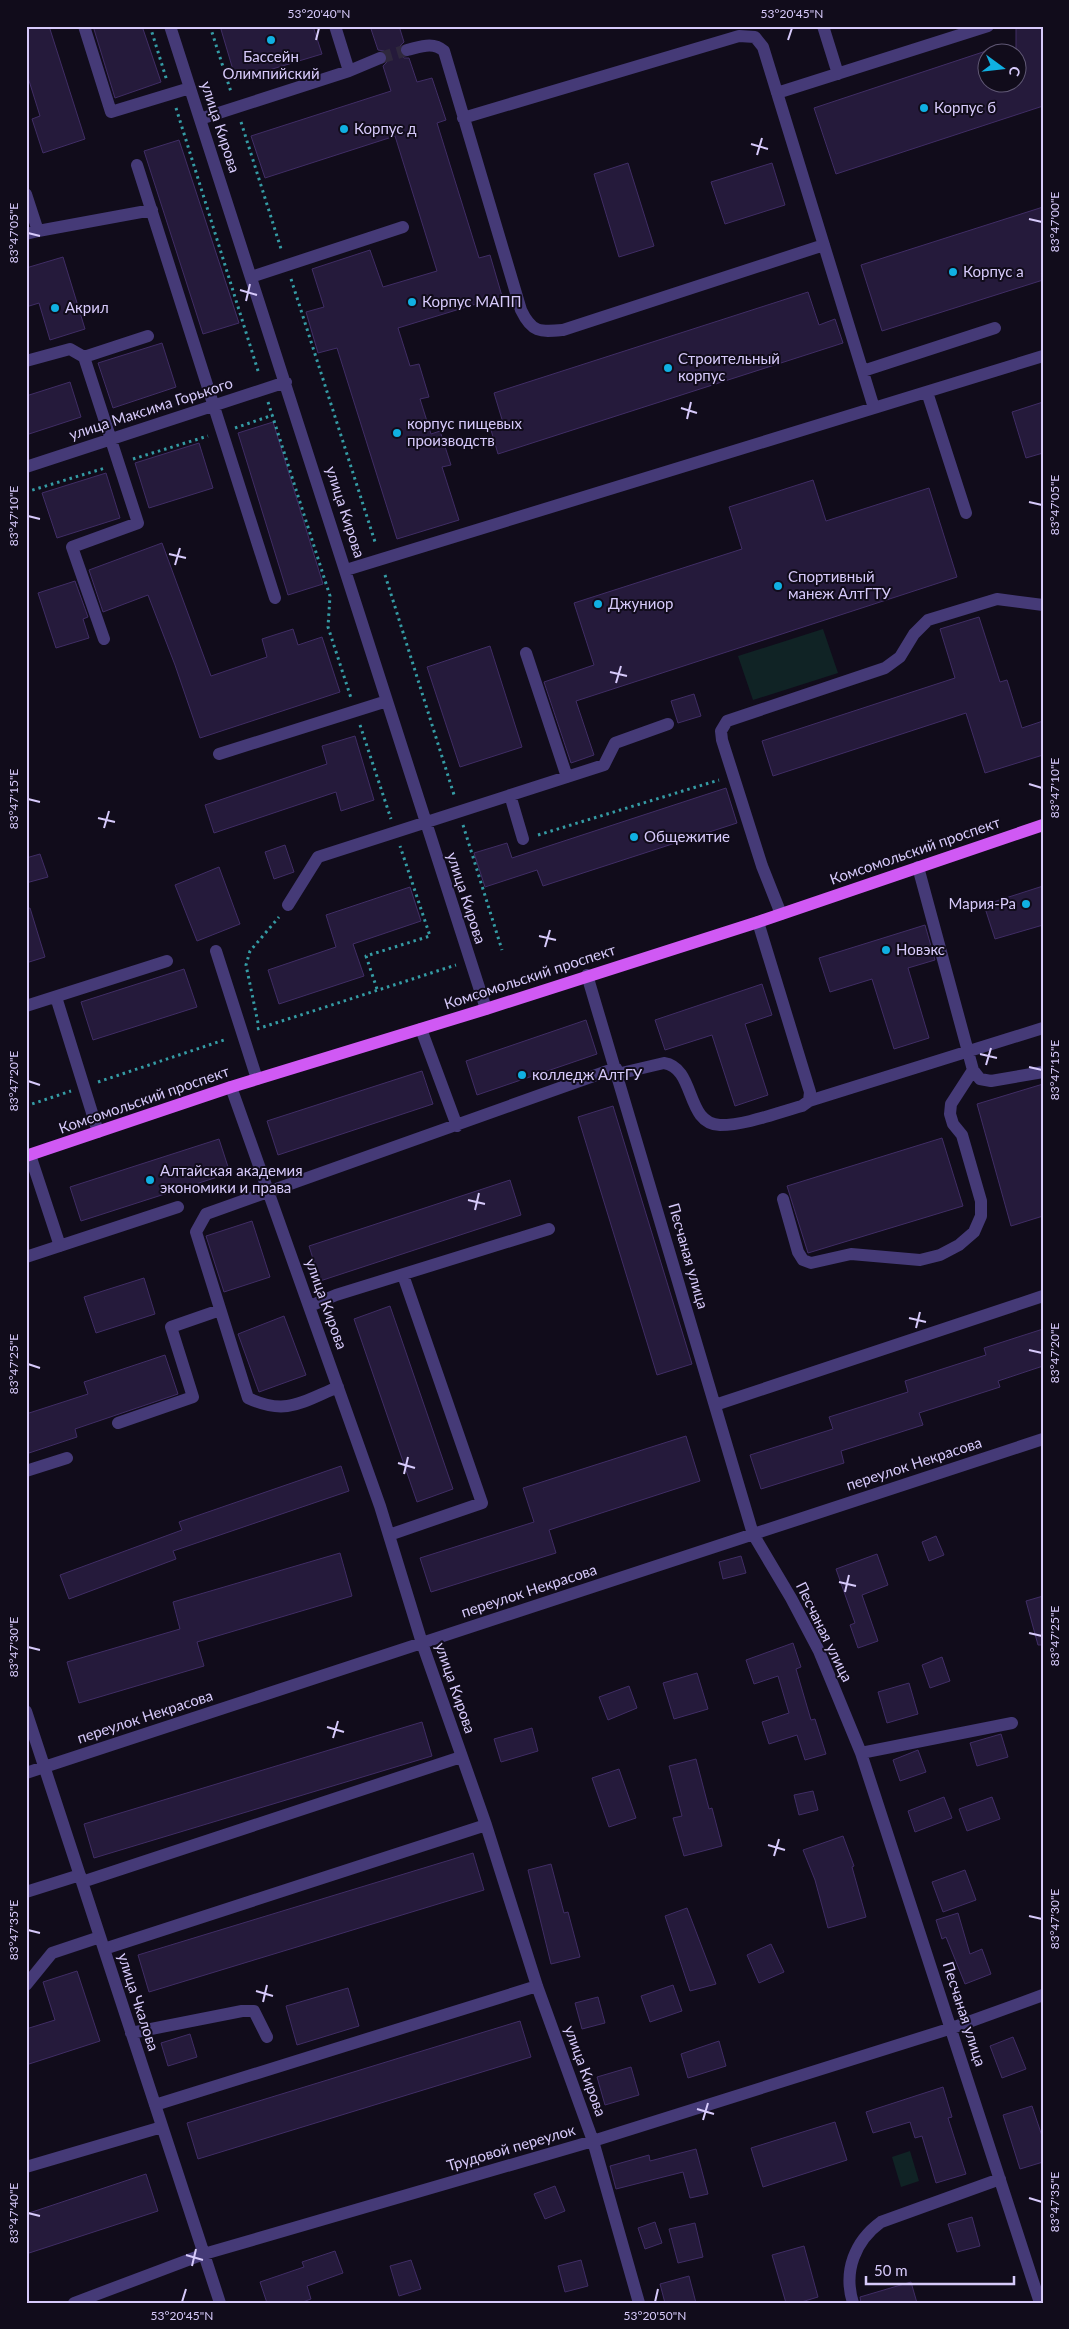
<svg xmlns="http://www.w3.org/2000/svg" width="1069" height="2329" font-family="Lato,sans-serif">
  <rect width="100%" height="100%" fill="#110c1b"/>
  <path fill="#102325" d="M 823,629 L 838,673 L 753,700 L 738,656 Z
    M 910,2151 L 919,2181 L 901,2187 L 892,2157 Z"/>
  <path fill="#251a3b" stroke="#402d65" d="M 26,26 L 49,26 L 85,139 L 43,153 L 32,119 L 40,116 L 26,71 Z
    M 93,26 L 142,26 L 161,82 L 115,98 Z
    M 220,26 L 313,26 L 322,54 L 236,80 Z
    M 370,26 L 399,26 L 404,42 L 399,47 L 399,52 L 404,58 L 409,58 L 417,82 L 432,78 L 446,120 L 437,123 L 479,258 L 490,255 L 502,296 L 398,328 L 410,366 L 419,364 L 429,397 L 420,399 L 431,434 L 440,431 L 451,465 L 442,467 L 459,520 L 397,539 L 337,348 L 318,353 L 306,312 L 324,307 L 312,269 L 370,250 L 383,287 L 437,271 L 395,136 L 265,178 L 251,136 L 391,91 L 383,66 L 387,62 L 388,55 L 384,51 L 378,50 Z
    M 1016,26 L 1043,26 L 1043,106 L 836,174 L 814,108 L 986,51 L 986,82 L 1016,82 Z
    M 179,140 L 239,323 L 203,334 L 144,151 Z
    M 628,163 L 654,246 L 619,257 L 594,174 Z
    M 772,163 L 785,205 L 725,224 L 711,182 Z
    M 1043,207 L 1043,280 L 882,331 L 861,265 Z
    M 63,257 L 85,329 L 50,340 L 39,303 L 26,307 L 26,268 Z
    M 808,292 L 819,325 L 835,319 L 843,343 L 498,454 L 491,430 L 504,426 L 494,393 Z
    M 162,343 L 176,387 L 113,408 L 98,363 Z
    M 70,382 L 81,417 L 26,435 L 26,396 Z
    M 1043,402 L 1043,453 L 1026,458 L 1012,412 Z
    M 273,422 L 323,584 L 288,595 L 238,433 Z
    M 199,443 L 213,488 L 149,508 L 135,463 Z
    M 106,473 L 120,518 L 57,538 L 42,493 Z
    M 813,480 L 826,521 L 929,488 L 957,577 L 576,701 L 594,755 L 571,763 L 544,682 L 594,665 L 574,603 L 742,549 L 729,507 Z
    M 162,543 L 211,676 L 267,657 L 262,639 L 293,629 L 298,645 L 322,637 L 340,692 L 200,738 L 175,665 L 148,595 L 103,612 L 89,570 Z
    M 75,581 L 88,617 L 83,619 L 89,638 L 56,648 L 38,593 Z
    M 979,617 L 1000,682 L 1007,680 L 1022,728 L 1043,721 L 1043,755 L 985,773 L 966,713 L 773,776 L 762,741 L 955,678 L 940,629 Z
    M 490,646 L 522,747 L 460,767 L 427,667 Z
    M 694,694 L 701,716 L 678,723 L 671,701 Z
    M 355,736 L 374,800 L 341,811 L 336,792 L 214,833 L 205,805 L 327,764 L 322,746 Z
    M 726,788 L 737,823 L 543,886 L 537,870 L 485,887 L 474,853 L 507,843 L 512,858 Z
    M 285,845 L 294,872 L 274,879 L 265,852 Z
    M 40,854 L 48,877 L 26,883 L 26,858 Z
    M 219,867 L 240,924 L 197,941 L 175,885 Z
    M 1043,886 L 1043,925 L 995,939 L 984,905 Z
    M 410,887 L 421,921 L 353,944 L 364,976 L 279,1004 L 268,970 L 336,947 L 326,915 Z
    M 30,908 L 45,957 L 26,963 L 26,909 Z
    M 925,925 L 935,960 L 908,968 L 929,1038 L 894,1049 L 872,979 L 830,992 L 819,958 Z
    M 184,969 L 197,1007 L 93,1040 L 81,1002 Z
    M 762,984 L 772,1015 L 745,1024 L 768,1095 L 735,1106 L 712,1035 L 665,1050 L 655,1020 Z
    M 586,1020 L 597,1054 L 477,1095 L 466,1061 Z
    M 422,1071 L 433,1104 L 278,1155 L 267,1121 Z
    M 1043,1084 L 1043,1216 L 1011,1226 L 977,1104 Z
    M 613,1106 L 692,1364 L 657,1375 L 578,1117 Z
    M 942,1138 L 963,1206 L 808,1253 L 787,1186 Z
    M 219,1139 L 230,1173 L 81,1221 L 70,1187 Z
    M 510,1180 L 521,1215 L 320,1281 L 309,1246 Z
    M 252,1221 L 270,1277 L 224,1292 L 206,1236 Z
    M 144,1278 L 155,1314 L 96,1333 L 84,1297 Z
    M 390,1306 L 453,1489 L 417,1502 L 354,1319 Z
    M 284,1316 L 306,1375 L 259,1392 L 238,1334 Z
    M 1043,1329 L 1043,1366 L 998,1381 L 1000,1387 L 919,1413 L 923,1425 L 841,1451 L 844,1463 L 761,1489 L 750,1455 L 833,1429 L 829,1417 L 908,1392 L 905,1381 L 986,1355 L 984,1348 Z
    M 165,1355 L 178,1394 L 75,1429 L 77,1437 L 26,1454 L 26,1414 L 88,1394 L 84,1382 Z
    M 686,1436 L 700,1481 L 549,1530 L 556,1553 L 431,1592 L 420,1558 L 534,1522 L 523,1488 Z
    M 341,1466 L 349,1491 L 173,1551 L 176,1559 L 69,1599 L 60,1575 L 182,1530 L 179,1522 Z
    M 936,1536 L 944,1555 L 929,1561 L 922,1542 Z
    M 340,1553 L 352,1596 L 197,1642 L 204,1666 L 79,1703 L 67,1662 L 180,1629 L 173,1602 Z
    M 877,1554 L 888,1585 L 862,1595 L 878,1641 L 858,1648 L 850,1625 L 855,1623 L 836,1569 Z
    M 741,1556 L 746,1573 L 723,1579 L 719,1562 Z
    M 1043,1596 L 1043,1645 L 1038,1645 L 1026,1601 Z
    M 793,1643 L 801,1667 L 796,1669 L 811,1720 L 815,1719 L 826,1754 L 805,1760 L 797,1735 L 769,1744 L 762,1722 L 789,1713 L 778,1676 L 754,1684 L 746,1660 Z
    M 942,1657 L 950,1681 L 930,1688 L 922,1665 Z
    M 697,1673 L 708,1709 L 674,1719 L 663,1683 Z
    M 909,1683 L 918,1714 L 887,1723 L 878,1692 Z
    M 629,1686 L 637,1708 L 608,1720 L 599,1697 Z
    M 422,1722 L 432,1756 L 94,1858 L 84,1824 Z
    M 532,1728 L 538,1751 L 501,1762 L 494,1739 Z
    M 1001,1734 L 1008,1757 L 977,1766 L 970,1743 Z
    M 918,1750 L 926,1772 L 900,1781 L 893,1760 Z
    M 696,1759 L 709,1809 L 712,1808 L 722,1846 L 684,1856 L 673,1818 L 682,1816 L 669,1766 Z
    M 619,1769 L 636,1818 L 609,1827 L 592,1778 Z
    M 813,1791 L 818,1810 L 799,1815 L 794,1795 Z
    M 944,1797 L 952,1818 L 915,1832 L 908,1811 Z
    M 992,1797 L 1000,1819 L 967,1831 L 959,1809 Z
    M 843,1836 L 854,1866 L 852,1867 L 866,1917 L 828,1928 L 815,1880 L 803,1850 Z
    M 473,1853 L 484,1890 L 149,1992 L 138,1955 Z
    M 551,1864 L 564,1913 L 568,1912 L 580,1957 L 551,1964 L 528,1870 Z
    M 965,1870 L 976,1900 L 943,1912 L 932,1882 Z
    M 687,1908 L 716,1984 L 690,1991 L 665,1916 Z
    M 958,1913 L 970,1954 L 982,1949 L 991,1974 L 965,1984 L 946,1937 L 942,1939 L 936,1920 Z
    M 771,1944 L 784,1972 L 759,1983 L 747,1955 Z
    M 77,1971 L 100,2041 L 26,2065 L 26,2029 L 55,2020 L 43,1982 Z
    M 673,1985 L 682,2011 L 650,2022 L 641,1996 Z
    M 348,1988 L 359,2026 L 297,2045 L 286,2006 Z
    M 598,1997 L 605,2023 L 582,2029 L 575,2003 Z
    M 520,2021 L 531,2057 L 198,2159 L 187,2123 Z
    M 190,2034 L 197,2057 L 168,2066 L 161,2043 Z
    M 1013,2037 L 1026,2069 L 1002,2078 L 990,2046 Z
    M 719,2041 L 726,2066 L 688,2078 L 681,2054 Z
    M 631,2067 L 639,2095 L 605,2105 L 597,2077 Z
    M 943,2087 L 952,2117 L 948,2118 L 966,2174 L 936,2183 L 922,2136 L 915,2138 L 910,2122 L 873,2133 L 866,2112 Z
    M 1032,2106 L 1043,2139 L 1043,2162 L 1020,2169 L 1003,2115 Z
    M 835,2122 L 847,2160 L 763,2187 L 751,2148 Z
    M 696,2149 L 708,2194 L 690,2198 L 683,2172 L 616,2189 L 610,2166 L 649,2155 L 650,2161 Z
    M 146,2174 L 158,2211 L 26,2254 L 26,2214 Z
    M 555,2186 L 565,2211 L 545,2219 L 534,2194 Z
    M 972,2217 L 980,2246 L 957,2252 L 948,2224 Z
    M 655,2222 L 662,2243 L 645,2249 L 638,2228 Z
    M 695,2223 L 703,2257 L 678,2263 L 669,2229 Z
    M 804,2246 L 818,2297 L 798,2303 L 786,2303 L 772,2255 Z
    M 335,2251 L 343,2273 L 307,2286 L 311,2299 L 300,2303 L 267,2303 L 260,2282 L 304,2267 L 302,2262 Z
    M 411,2260 L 421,2289 L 399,2296 L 390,2266 Z
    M 581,2260 L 588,2286 L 565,2292 L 558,2266 Z
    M 689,2276 L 696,2303 L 665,2303 L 660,2284 Z
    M 911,2282 L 917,2303 L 861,2303 L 860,2297 Z"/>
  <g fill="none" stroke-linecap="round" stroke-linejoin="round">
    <path stroke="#2f283d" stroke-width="12" stroke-dasharray="12 6" stroke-linecap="butt" d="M 380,58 L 407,50"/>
    <path stroke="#359ca5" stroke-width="3" stroke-dasharray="2.5 4" stroke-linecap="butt" d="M 150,26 L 167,81
      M 210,26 L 231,92
      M 176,108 L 259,374
      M 241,122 L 282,252
      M 291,279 L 376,545
      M 268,402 L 330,596 L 328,627 L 351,698
      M 235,428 L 273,415
      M 133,459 L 208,436
      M 26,492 L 105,468
      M 385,575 L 455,798
      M 360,725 L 391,819
      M 463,825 L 502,950
      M 538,835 L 719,780
      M 377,989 L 366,956 L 430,936 L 400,846
      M 258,1023 L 246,965 L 250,951 L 279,917
      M 257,1029 L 456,965
      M 98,1082 L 227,1039
      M 26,1106 L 71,1091"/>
    <path stroke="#453a77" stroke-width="12" d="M 84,26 L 111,112 L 190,88
      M 170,26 L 486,1009
      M 335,26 L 349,71
      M 823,26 L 838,74
      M 407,50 C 420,47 433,41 444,51 L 521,310 C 532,333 540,332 563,330 L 824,245
      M 777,93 L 988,26
      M 200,119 L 349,71 L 380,58
      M 137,165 L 275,598
      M 26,194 L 38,231 L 26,234
      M 38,231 L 152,210
      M 251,277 L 403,227
      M 84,357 L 148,336
      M 26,361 L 70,349 L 84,357 L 138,523 L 72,547 L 104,639
      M 863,371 L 995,328
      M 927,392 L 966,513
      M 874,408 L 1043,356
      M 26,467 L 286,382
      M 346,570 L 874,408 L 763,47 L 755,37 L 739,36 L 463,118
      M 526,653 L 567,777
      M 219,754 L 387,701
      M 510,795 L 523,839
      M 918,867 L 973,1070 L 980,1079 L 991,1081 L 1043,1072
      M 288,905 L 318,857 L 604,765 L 615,743 L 668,724
      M 781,914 L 762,866 L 722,740 L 721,731 L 727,721 L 885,668 L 900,657 L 914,634 L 928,620 L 997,599 L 1043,605
      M 216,951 L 257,1079
      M 587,975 L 753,1534 L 791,1598 L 819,1651 L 861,1753 L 1040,2303
      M 56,997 L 98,1132
      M 26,1006 L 167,961
      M 421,1029 L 457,1126
      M 617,1074 L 664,1063 C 696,1068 685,1124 720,1125 C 747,1125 776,1113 802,1106 L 809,1101 L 810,1092 L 758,922
      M 231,1087 L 380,1506 L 422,1643 L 486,1825 L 537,1986 L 593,2141 L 639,2303
      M 809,1101 L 1043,1028
      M 30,1155 L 60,1246
      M 783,1199 L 798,1252 L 803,1260 L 811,1263 L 851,1254 L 920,1260 L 940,1255 L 959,1245 L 974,1232 L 981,1216 L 981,1201 L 962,1135 L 953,1124 L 950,1114 L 951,1104 L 973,1070
      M 26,1257 L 178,1207
      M 310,1306 L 336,1295 L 549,1229
      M 338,1387 C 302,1402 286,1416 248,1398 L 196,1232 L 206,1214 L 616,1068
      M 715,1405 L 1043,1296
      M 118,1423 L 193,1397 L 171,1327 L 220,1310
      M 26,1471 L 67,1458
      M 389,1535 L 482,1503 L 403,1275
      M 26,1711 L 220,2303
      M 861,1753 L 1012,1723
      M 26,1773 L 1043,1439
      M 82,1882 L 461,1757
      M 26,1892 L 80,1875
      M 104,1949 L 486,1825
      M 26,1985 L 52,1953 L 100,1937
      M 131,2033 L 242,2011 L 254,2011 L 267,2037
      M 155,2105 L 537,1986
      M 26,2167 L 162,2127
      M 74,2303 L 204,2254 L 593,2141 L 952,2028 L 1043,1995
      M 853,2303 C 843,2271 855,2241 881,2222 L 1000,2179"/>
    <path stroke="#d059f4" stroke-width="12" d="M 26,1156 L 231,1087 L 486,1009 L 758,922 L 1043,825"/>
  </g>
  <path fill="none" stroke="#d7cafb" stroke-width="2" d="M 316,40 L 319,28M 788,40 L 792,28M 751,144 L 768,149M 757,155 L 762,138M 1029,219 L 1042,222M 28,233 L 40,236M 240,290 L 257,295M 246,301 L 250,284M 681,408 L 697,413M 687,419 L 691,402M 1029,502 L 1042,505M 28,516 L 40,519M 169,554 L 186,558M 175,565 L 180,548M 610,672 L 627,676M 616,683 L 621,666M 1029,784 L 1042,788M 28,799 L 40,802M 98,818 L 115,822M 104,828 L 109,811M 539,936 L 556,940M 545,947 L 550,930M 980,1054 L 997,1058M 986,1065 L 991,1048M 1029,1067 L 1042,1070M 28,1081 L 40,1085M 468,1200 L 485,1204M 475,1210 L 479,1193M 909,1318 L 926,1322M 916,1328 L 920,1312M 1029,1350 L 1042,1353M 28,1364 L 40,1368M 398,1463 L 415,1468M 404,1474 L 408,1457M 839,1582 L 856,1586M 845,1592 L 849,1575M 1029,1633 L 1042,1636M 28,1647 L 40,1650M 327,1727 L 344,1732M 333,1738 L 338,1721M 768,1845 L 785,1850M 774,1856 L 779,1839M 1029,1916 L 1042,1919M 28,1930 L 40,1933M 256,1991 L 273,1996M 263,2002 L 267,1985M 697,2109 L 714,2114M 703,2120 L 708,2103M 1029,2198 L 1042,2202M 28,2213 L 40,2216M 186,2255 L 203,2260M 192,2266 L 196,2249M 182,2302 L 186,2289M 655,2302 L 658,2289"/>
  <g fill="#10b0e2" stroke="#110c1b" stroke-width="2">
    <circle cx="271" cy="40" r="5"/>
    <circle cx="924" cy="108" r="5"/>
    <circle cx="344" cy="129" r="5"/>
    <circle cx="953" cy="272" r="5"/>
    <circle cx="412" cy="302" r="5"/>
    <circle cx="55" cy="308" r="5"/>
    <circle cx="668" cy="368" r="5"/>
    <circle cx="397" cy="433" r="5"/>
    <circle cx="778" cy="586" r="5"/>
    <circle cx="598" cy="604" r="5"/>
    <circle cx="634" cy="837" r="5"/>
    <circle cx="1026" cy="904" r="5"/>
    <circle cx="886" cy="950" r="5"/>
    <circle cx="522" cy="1075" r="5"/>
    <circle cx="150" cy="1180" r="5"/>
  </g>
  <g text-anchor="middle" stroke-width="4" stroke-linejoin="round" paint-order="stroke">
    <g font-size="15" fill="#d7cafb" stroke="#110c1b" text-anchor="start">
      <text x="271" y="62" text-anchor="middle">Бассейн<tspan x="271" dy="17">Олимпийский</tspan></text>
      <text x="934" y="113">Корпус б</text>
      <text x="354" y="134">Корпус д</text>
      <text x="963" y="277">Корпус а</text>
      <text x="422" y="307">Корпус МАПП</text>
      <text x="65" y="313">Акрил</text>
      <text x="678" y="364">Строительный<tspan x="678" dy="17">корпус</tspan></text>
      <text x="407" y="429">корпус пищевых<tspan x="407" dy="17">производств</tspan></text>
      <text x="788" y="582">Спортивный<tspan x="788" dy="17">манеж АлтГТУ</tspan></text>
      <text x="608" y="609">Джуниор</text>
      <text x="644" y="842">Общежитие</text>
      <text x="1016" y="909" text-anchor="end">Мария-Ра</text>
      <text x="896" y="955">Новэкс</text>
      <text x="532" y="1080">колледж АлтГУ</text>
      <text x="160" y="1176">Алтайская академия<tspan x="160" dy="17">экономики и права</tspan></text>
    </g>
    <g font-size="15" fill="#d7cafb" stroke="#110c1b">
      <text transform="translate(220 127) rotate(72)" y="5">улица Кирова</text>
      <text transform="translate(151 409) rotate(-18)" y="5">улица Максима Горького</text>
      <text transform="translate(345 512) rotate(72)" y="5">улица Кирова</text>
      <text transform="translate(915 851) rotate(-19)" y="5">Комсомольский проспект</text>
      <text transform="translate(466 898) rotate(72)" y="5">улица Кирова</text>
      <text transform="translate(530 977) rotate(-18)" y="5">Комсомольский проспект</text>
      <text transform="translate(144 1100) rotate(-19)" y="5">Комсомольский проспект</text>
      <text transform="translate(688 1256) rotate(74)" y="5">Песчаная улица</text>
      <text transform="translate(326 1304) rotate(70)" y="5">улица Кирова</text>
      <text transform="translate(914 1464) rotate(-18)" y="5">переулок Некрасова</text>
      <text transform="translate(529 1591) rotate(-18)" y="5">переулок Некрасова</text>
      <text transform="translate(824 1632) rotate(64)" y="5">Песчаная улица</text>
      <text transform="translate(455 1688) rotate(71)" y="5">улица Кирова</text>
      <text transform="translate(145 1717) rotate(-18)" y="5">переулок Некрасова</text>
      <text transform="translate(138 2002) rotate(72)" y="5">улица Чкалова</text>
      <text transform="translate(964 2014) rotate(72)" y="5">Песчаная улица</text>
      <text transform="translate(585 2071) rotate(70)" y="5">улица Кирова</text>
      <text transform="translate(511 2148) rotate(-16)" y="5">Трудовой переулок</text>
    </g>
  </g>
  <rect width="1069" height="2329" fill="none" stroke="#110c1b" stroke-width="55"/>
  <g transform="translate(1002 68) rotate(105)"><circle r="24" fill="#110c1b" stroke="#605875"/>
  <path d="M0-4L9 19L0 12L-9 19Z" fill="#10b0e2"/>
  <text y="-8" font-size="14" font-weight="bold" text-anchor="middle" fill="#d7cafb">С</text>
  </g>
  <path d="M866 2276v8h148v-8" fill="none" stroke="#d7cafb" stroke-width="2.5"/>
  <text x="874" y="2276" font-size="15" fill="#d7cafb" stroke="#110c1b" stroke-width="4" paint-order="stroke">50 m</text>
  <rect x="28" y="28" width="1014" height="2274" fill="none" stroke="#d7cafb" stroke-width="2"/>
  <g font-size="12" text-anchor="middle" fill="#d7cafb">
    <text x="319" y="18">53°20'40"N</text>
    <text x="792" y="18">53°20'45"N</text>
    <text transform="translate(1055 222) rotate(-90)" y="4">83°47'00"E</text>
    <text transform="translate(14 233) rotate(-90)" y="4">83°47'05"E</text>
    <text transform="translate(1055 505) rotate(-90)" y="4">83°47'05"E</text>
    <text transform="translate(14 516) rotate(-90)" y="4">83°47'10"E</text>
    <text transform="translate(1055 788) rotate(-90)" y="4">83°47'10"E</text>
    <text transform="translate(14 799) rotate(-90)" y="4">83°47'15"E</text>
    <text transform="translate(1055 1070) rotate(-90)" y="4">83°47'15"E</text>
    <text transform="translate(14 1081) rotate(-90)" y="4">83°47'20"E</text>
    <text transform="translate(1055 1353) rotate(-90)" y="4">83°47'20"E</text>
    <text transform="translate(14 1364) rotate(-90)" y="4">83°47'25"E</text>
    <text transform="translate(1055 1636) rotate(-90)" y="4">83°47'25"E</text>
    <text transform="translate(14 1647) rotate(-90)" y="4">83°47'30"E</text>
    <text transform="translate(1055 1919) rotate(-90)" y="4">83°47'30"E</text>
    <text transform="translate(14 1930) rotate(-90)" y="4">83°47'35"E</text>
    <text transform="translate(1055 2202) rotate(-90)" y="4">83°47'35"E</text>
    <text transform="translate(14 2213) rotate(-90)" y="4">83°47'40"E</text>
    <text x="182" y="2320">53°20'45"N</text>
    <text x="655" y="2320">53°20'50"N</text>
  </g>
</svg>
